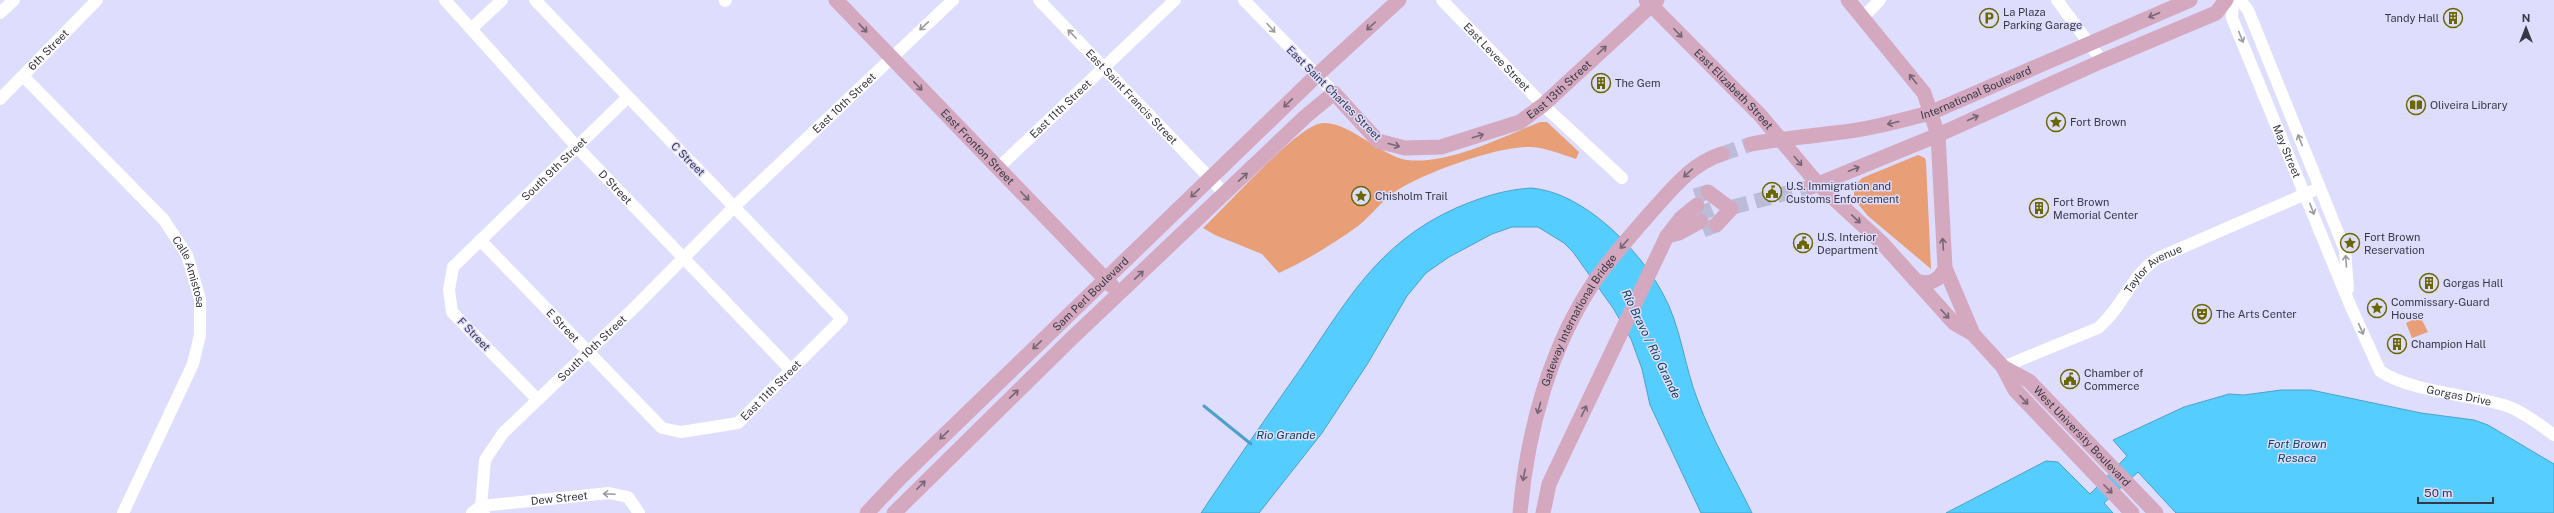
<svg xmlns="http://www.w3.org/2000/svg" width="2554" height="513" font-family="'Public Sans',sans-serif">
  <rect width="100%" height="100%" fill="#deddfd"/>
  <path fill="#e89e77" d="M 1540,122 L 1547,122 L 1579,152 L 1576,159 C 1561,154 1546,148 1531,147 C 1500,145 1423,173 1396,191 C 1382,200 1371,216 1358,226 C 1333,244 1307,260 1279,273 L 1262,254 L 1215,235 L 1203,228 C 1228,205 1291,133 1318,124 C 1343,116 1380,156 1407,160 C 1448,165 1502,137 1540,122 Z
    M 1918,155 L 1925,158 L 1926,162 L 1931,269 L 1868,216 L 1854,199 L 1854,187 L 1862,178 Z
    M 2420,316 L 2428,332 L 2412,338 L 2406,323 Z"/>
  <path fill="#55ceff" stroke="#4ca1c8" d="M 1531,188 C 1583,192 1638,248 1662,292 C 1681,325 1684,366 1698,401 C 1712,439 1734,476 1752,513 L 1701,513 L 1650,405 L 1642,369 L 1631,339 L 1613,308 L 1573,252 L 1564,243 L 1538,227 L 1512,227 L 1492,234 L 1449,257 L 1426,273 L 1407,296 L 1368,363 L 1322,433 L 1259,513 L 1201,513 C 1233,465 1266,418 1299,371 C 1346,303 1376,244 1456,208 C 1482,197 1503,190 1531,188 Z
    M 2281,390 L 2311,390 L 2421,413 L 2474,420 L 2488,425 L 2554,464 L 2554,513 L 2176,513 L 2138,472 L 2104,503 L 2113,513 L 1946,513 L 2046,461 L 2058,462 L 2090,494 L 2127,456 L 2113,440 L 2184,407 L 2229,394 L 2244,395 Z"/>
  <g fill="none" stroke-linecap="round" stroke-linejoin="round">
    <path stroke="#4ca1c8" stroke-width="3" d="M 1204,406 L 1251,444"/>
    <path stroke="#bdbcd8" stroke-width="15" stroke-dasharray="15 8" stroke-linecap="butt" d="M 1722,154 L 1751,144
      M 1695,196 L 1708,192
      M 1733,207 L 1810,187
      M 1699,214 L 1712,209
      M 1703,230 L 1716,225"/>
    <g stroke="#fff" stroke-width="12">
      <path id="s1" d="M 445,0 L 577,147 L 791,370"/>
      <path id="s2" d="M 1039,0 L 1225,194"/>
      <path d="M 1244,0 L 1334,93"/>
      <path id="s3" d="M 1442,0 L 1543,105 L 1622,178"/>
      <path d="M 2057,0 L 2102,61"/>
      <path id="s4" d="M 2233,0 L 2232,18 L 2351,307 L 2380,371 C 2409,391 2469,395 2504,405 C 2521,410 2540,425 2554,435"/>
      <path d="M 2240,0 L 2248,10 L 2345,250 L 2348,289"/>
      <path d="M 725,1 L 726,0"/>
      <path d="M 0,13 L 14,0"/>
      <path d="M 1864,16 L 1880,0"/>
      <path d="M 471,29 L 502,0"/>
      <path id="s5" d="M 23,76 L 164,220 L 187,255 L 200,299 L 200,335 L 193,364 L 123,513"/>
      <path id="s6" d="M 0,99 L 97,0"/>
      <path id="s7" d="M 998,168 L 1175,0"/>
      <path id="s8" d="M 480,240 L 662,428 L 681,432 L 738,423 L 842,319 L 535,0"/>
      <path id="s9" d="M 2003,367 L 2098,328 C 2123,307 2131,275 2158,258 L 2319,188"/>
      <path id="s10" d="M 537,399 L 452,312 L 449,290 L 453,267 L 627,98"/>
      <path id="s11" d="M 472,513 L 481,506 L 609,493 L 628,497 L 639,513"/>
      <path id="s12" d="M 484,513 L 481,506 L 485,460 L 503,433 L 636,306 L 735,206 L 953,0"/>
    </g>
    <g stroke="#d4a9bf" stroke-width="15">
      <path id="s13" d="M 836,0 L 1112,286"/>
      <path id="s14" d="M 1646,0 L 1760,115 L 1817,183 L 1882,243 L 1954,323 L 1973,334"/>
      <path d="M 1848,0 L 1924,93 L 1938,135 L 1945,268 L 1973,334 L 2003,367 L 2015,390 L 2132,513"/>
      <path id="s15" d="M 1751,144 C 1778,139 1806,137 1834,133 C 1866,130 1899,121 1930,113 L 2190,0"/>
      <path d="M 1811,187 L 1938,135 L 2102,61 L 2216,13 L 2226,0"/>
      <path d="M 1708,192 L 1731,209"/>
      <path d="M 1716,225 L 1731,209"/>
      <path d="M 1667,236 L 1679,233 L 1701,221"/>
      <path d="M 1915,280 C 1928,286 1940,281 1945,268"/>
      <path id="s16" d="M 2003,367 L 2029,381 L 2156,513"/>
      <path id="s17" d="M 867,513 L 900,478 L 1316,76 L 1399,0"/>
      <path id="s18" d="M 894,513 L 1072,338 L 1306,116 L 1334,93 L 1378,141 L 1405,148 L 1441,147 L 1520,122 L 1543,105 L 1657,0"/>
      <path id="s19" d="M 1520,513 C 1527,432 1550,346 1596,279 C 1613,255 1633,233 1652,211 C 1672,189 1692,163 1722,154"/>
      <path d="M 1543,513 L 1549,484 L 1667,236 L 1681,218 L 1697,205"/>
    </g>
  </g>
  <defs><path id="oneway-shaft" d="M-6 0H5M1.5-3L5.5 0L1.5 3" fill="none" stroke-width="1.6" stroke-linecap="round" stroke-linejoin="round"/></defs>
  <g stroke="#766576">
    <use href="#oneway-shaft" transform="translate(2154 15) rotate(157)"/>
    <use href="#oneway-shaft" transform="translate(1371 26) rotate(138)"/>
    <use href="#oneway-shaft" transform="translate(863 28) rotate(47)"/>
    <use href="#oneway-shaft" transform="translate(1678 33) rotate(46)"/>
    <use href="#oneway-shaft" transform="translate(1602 50) rotate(-43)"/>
    <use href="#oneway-shaft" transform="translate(1913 79) rotate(-128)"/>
    <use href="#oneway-shaft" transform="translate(918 86) rotate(46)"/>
    <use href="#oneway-shaft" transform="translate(1288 103) rotate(136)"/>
    <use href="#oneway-shaft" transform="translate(1973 118) rotate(-24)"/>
    <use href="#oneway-shaft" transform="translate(1893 123) rotate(166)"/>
    <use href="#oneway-shaft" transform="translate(1478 136) rotate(-18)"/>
    <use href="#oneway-shaft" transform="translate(1394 145) rotate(15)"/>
    <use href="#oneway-shaft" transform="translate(1798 161) rotate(50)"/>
    <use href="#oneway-shaft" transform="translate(1854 169) rotate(-22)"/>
    <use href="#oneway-shaft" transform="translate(1688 173) rotate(138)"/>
    <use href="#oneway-shaft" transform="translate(1243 177) rotate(-43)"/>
    <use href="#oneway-shaft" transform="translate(1195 193) rotate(136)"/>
    <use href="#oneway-shaft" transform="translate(1025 196) rotate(46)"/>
    <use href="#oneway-shaft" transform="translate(1856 219) rotate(43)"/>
    <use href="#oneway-shaft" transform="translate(1624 244) rotate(131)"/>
    <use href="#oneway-shaft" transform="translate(1943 244) rotate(-94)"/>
    <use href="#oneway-shaft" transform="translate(1139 275) rotate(-43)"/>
    <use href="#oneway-shaft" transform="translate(1945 314) rotate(48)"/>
    <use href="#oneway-shaft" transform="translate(1037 345) rotate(136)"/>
    <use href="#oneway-shaft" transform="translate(1014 394) rotate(-44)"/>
    <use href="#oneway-shaft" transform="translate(2024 400) rotate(47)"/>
    <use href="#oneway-shaft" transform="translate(1539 408) rotate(105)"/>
    <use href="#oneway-shaft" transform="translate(1584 411) rotate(-64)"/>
    <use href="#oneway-shaft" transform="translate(944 435) rotate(136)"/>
    <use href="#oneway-shaft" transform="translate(1524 475) rotate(101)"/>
    <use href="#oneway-shaft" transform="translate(921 485) rotate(-45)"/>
    <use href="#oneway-shaft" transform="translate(2108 489) rotate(45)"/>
  </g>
  <g stroke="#9c9ba2">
    <use href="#oneway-shaft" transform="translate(924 26) rotate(137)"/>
    <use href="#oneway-shaft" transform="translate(1271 28) rotate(48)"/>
    <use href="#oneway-shaft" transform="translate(1072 34) rotate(-134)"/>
    <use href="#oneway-shaft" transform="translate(2241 37) rotate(68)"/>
    <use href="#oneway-shaft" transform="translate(2300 140) rotate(-112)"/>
    <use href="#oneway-shaft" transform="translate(2312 209) rotate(69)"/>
    <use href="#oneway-shaft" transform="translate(2346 261) rotate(-94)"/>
    <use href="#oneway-shaft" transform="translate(2361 329) rotate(66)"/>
    <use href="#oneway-shaft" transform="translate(609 494) rotate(-177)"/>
  </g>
  <defs>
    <g id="parking-ring" transform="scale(1)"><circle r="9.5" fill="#deddfd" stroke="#6a6700" stroke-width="1.5"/><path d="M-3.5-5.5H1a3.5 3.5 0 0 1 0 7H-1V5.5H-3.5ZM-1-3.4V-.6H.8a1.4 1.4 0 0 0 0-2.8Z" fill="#6a6700"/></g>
    <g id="building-ring" transform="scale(1)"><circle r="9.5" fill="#deddfd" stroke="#6a6700" stroke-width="1.5"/><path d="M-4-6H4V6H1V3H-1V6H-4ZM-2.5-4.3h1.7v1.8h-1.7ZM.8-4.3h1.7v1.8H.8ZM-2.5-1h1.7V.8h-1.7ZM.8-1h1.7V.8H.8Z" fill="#6a6700"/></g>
    <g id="library-ring" transform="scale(1)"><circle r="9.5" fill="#deddfd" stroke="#6a6700" stroke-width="1.5"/><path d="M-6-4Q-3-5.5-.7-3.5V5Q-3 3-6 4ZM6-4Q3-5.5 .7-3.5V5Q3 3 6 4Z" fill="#6a6700"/></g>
    <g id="sight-ring" transform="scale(1)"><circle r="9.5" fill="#deddfd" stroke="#6a6700" stroke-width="1.5"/><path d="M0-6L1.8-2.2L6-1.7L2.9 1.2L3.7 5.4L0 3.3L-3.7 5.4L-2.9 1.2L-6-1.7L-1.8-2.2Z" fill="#6a6700"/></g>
    <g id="civic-ring" transform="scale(1)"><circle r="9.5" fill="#deddfd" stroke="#6a6700" stroke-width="1.5"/><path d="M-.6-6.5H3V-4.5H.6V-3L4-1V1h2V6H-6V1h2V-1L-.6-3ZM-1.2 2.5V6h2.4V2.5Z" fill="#6a6700"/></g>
    <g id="theatre-ring" transform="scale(1)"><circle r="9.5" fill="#deddfd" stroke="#6a6700" stroke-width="1.5"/><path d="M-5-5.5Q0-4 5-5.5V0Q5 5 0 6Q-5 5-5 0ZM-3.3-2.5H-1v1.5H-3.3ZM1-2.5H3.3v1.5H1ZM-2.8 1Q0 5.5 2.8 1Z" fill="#6a6700"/></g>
  </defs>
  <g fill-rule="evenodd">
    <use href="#parking-ring" x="1989" y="18"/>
    <use href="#building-ring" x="2453" y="18"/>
    <use href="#building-ring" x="1601" y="83"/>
    <use href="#library-ring" x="2416" y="105"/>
    <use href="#sight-ring" x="2056" y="122"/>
    <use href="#civic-ring" x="1772" y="192"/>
    <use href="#sight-ring" x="1361" y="196"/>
    <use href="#building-ring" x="2039" y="208"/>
    <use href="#civic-ring" x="1803" y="243"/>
    <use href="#sight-ring" x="2350" y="243"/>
    <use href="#building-ring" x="2429" y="283"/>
    <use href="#sight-ring" x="2377" y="308"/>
    <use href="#theatre-ring" x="2202" y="314"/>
    <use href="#building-ring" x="2397" y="344"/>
    <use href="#civic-ring" x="2070" y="379"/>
  </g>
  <g text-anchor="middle" stroke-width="3" stroke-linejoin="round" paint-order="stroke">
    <g font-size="11" fill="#383746" stroke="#deddfd" text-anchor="start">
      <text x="2003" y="16">La Plaza<tspan x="2003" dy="13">Parking Garage</tspan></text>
      <text x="2439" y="22" text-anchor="end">Tandy Hall</text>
      <text x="1615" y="87">The Gem</text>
      <text x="2430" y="109">Oliveira Library</text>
      <text x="2070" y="126">Fort Brown</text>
      <text x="1786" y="190">U.S. Immigration and<tspan x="1786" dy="13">Customs Enforcement</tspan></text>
      <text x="1375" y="200">Chisholm Trail</text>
      <text x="2053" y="206">Fort Brown<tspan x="2053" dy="13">Memorial Center</tspan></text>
      <text x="1817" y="241">U.S. Interior<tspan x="1817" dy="13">Department</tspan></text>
      <text x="2364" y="241">Fort Brown<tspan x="2364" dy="13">Reservation</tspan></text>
      <text x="2443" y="287">Gorgas Hall</text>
      <text x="2391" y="306">Commissary-Guard<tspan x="2391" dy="13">House</tspan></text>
      <text x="2216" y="318">The Arts Center</text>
      <text x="2411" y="348">Champion Hall</text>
      <text x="2084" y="377">Chamber of<tspan x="2084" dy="13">Commerce</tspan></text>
    </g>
    <g font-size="11" fill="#383746" stroke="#deddfd">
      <text dy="4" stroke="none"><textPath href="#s6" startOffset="69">6th Street</textPath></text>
      <text dy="4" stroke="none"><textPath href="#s3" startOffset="79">East Levee Street</textPath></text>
      <text dy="4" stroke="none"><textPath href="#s18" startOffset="871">East 13th Street</textPath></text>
      <text dy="4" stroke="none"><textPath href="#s14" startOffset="125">East Elizabeth Street</textPath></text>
      <text dy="4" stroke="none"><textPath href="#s15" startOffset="232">International Boulevard</textPath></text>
      <text transform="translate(1334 93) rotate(45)" y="4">East Saint Charles Street</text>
      <text dy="4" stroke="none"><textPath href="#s2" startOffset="134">East Saint Francis Street</textPath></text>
      <text dy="4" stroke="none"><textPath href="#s12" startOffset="561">East 10th Street</textPath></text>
      <text dy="4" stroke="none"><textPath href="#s7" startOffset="86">East 11th Street</textPath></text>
      <text dy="4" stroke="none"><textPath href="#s13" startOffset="204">East Fronton Street</textPath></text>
      <text dy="4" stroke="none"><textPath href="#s4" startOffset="162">May Street</textPath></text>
      <text transform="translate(688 159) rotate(45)" y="4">C Street</text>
      <text dy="4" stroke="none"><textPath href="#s10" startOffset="308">South 9th Street</textPath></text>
      <text dy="4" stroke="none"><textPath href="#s1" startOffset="253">D Street</textPath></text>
      <text dy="4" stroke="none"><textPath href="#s9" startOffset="185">Taylor Avenue</textPath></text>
      <text dy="4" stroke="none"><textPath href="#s5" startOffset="260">Calle Amistosa</textPath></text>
      <text dy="4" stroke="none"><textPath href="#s17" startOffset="313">Sam Perl Boulevard</textPath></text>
      <text dy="4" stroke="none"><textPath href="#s19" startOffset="204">Gateway International Bridge</textPath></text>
      <text dy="4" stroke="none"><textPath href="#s8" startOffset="119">E Street</textPath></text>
      <text transform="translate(474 334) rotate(46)" y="4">F Street</text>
      <text dy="4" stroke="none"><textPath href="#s12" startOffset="209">South 10th Street</textPath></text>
      <text dy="4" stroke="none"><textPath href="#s8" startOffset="385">East 11th Street</textPath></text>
      <text dy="4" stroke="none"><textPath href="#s4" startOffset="484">Gorgas Drive</textPath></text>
      <text dy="4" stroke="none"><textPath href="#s16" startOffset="106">West University Boulevard</textPath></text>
      <text dy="4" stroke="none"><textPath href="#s11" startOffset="90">Dew Street</textPath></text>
    </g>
    <g font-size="12" font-style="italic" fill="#0e4357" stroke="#deddfd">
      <text transform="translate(1651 344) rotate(64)" y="4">Río Bravo / Rio Grande</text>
      <text x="1286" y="439">Rio Grande</text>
      <text x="2297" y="448">Fort Brown<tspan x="2297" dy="14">Resaca</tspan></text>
    </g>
  </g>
  <g transform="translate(2526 28)" stroke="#deddfd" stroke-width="3" paint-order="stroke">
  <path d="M0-3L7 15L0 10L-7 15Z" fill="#383746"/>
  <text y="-6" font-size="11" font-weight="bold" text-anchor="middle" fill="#383746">N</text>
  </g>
  <path d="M2418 497v6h75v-6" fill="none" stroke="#383746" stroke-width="2"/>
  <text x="2424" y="497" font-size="12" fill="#383746" stroke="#deddfd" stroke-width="3" paint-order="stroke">50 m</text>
</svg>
